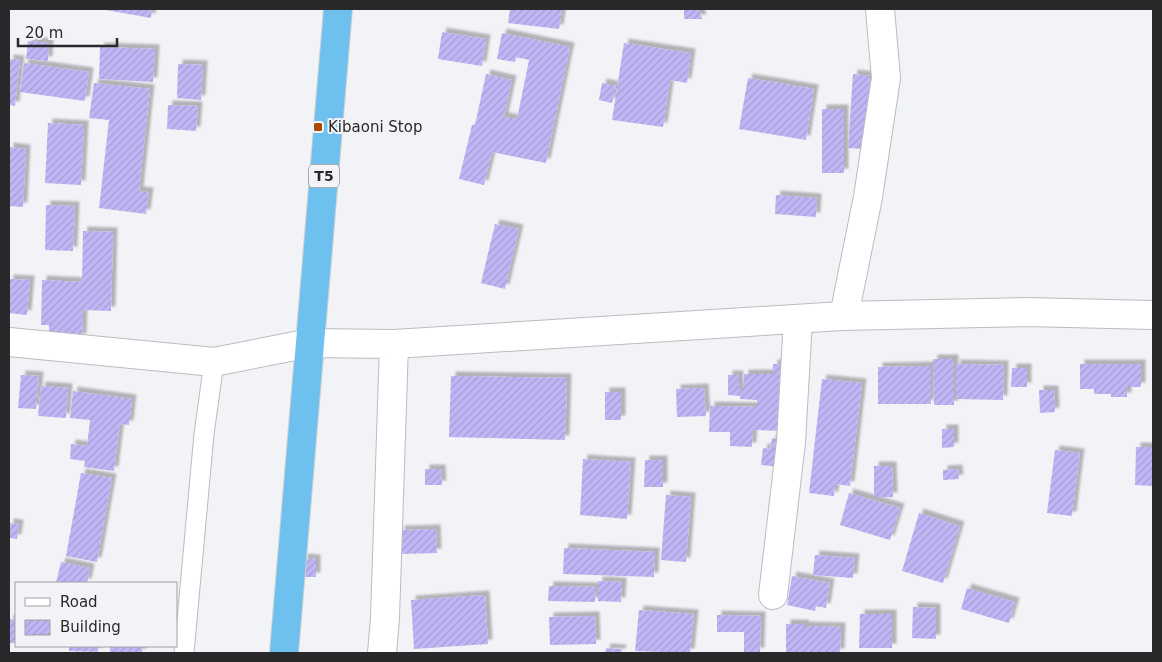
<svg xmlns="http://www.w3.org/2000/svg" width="1162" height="662" font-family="'DejaVu Sans',sans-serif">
  <defs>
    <pattern id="building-hatch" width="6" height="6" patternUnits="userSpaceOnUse" patternTransform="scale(1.25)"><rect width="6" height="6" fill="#c1b6f5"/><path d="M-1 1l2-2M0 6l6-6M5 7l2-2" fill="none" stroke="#a69cd2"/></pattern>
    <filter id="shadow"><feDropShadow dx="4.5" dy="-4.5" stdDeviation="1" flood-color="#0004"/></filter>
  </defs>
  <rect width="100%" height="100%" fill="#f1f3f7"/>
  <path fill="url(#building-hatch)" filter="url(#shadow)" d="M 100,9 L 152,9 L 151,18 Z
    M 510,9 L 562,9 L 559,29 L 508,23 Z
    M 684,9 L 699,9 L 702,19 L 684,19 Z
    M 442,32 L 486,39 L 482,66 L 438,59 Z
    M 502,33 L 570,47 L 546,163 L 492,152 L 484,185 L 459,179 L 472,125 L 475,125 L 486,74 L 512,80 L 504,117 L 517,119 L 529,60 L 516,57 L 515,62 L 497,59 Z
    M 28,41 L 49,43 L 48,61 L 26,59 Z
    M 624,43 L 691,53 L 687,83 L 670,80 L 663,127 L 612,120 Z
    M 100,47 L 155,49 L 153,82 L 99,79 Z
    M 9,59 L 20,60 L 15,106 L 9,105 Z
    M 24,63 L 89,72 L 85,101 L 20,92 Z
    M 178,64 L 203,65 L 201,100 L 177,98 Z
    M 853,74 L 870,76 L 865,149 L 848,148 Z
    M 748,78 L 814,89 L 806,140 L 739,129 Z
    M 94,83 L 150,89 L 139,191 L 149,192 L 146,214 L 99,208 L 109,120 L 89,118 Z
    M 602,83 L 616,86 L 612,103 L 599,100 Z
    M 168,105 L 198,106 L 196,131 L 167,129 Z
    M 822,109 L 844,109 L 844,173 L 822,173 Z
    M 48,123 L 84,125 L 81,185 L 45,183 Z
    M 9,147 L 26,149 L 23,207 L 9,206 Z
    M 776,195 L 817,198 L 816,217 L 775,214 Z
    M 46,205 L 75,206 L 73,251 L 45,250 Z
    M 495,224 L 519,229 L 505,289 L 481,283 Z
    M 83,231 L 113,232 L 111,311 L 83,310 L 82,338 L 49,338 L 49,325 L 41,325 L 42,280 L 82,282 Z
    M 9,279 L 30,280 L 27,315 L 9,313 Z
    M 933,359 L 954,359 L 954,405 L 934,405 Z
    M 773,364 L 780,364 L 779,415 L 784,415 L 784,431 L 753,430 L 752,447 L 730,446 L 730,432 L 709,432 L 710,406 L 757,407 L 757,400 L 740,399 L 740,396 L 728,395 L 728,375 L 739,375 L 739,389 L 743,389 L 744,374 L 773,374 Z
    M 956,364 L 1004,365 L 1003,400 L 956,399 Z
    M 1080,364 L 1141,364 L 1141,387 L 1127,387 L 1127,397 L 1111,397 L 1111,394 L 1094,394 L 1094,389 L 1080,389 Z
    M 931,366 L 931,404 L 878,404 L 878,367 Z
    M 1012,368 L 1027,368 L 1027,387 L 1011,387 Z
    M 21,375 L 39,376 L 36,409 L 18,408 Z
    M 451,376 L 567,378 L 565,440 L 449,437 Z
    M 822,379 L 862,383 L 850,486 L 835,484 L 834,496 L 809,493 Z
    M 41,386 L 68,388 L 66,418 L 38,416 Z
    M 704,388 L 706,416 L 677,417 L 676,389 Z
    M 1039,390 L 1054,390 L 1055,412 L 1040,413 Z
    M 73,391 L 132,399 L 129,425 L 120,424 L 114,471 L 84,467 L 85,461 L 70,459 L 71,444 L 87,446 L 90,420 L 70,418 Z
    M 605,392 L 621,392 L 621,420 L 605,420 Z
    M 942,429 L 954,429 L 954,447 L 942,448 Z
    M 772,438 L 784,440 L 780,467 L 761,465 L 763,448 L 770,449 Z
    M 1136,447 L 1153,447 L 1153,486 L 1135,485 Z
    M 1055,450 L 1080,453 L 1072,516 L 1047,513 Z
    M 583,459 L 631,462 L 627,519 L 580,515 Z
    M 645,460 L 663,460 L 663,487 L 644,487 Z
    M 874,466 L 892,466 L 893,497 L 874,497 Z
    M 425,469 L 441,469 L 442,485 L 425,485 Z
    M 958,469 L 959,479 L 943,480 L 943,470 Z
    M 81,473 L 112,478 L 97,562 L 66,556 Z
    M 849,493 L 900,508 L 890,540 L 840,525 Z
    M 666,495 L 691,497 L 686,562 L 661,560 Z
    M 919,513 L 960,526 L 943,583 L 902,571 Z
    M 9,523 L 19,524 L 17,539 L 9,538 Z
    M 436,529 L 437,553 L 401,554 L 400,530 Z
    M 564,548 L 655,552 L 654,577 L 563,574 Z
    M 815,555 L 855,558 L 853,578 L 813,575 Z
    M 303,558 L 316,559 L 316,577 L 303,577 Z
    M 61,562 L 90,568 L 87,583 L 56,583 Z
    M 792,576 L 830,583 L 826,608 L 816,606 L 815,611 L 787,605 Z
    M 598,581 L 622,582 L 621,602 L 598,601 Z
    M 549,586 L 596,587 L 595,602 L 548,601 Z
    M 967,588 L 1015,602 L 1009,623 L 961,609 Z
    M 485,595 L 488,644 L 414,649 L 411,600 Z
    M 913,607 L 936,608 L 936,639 L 912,638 Z
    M 639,610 L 694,614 L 690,653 L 635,651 Z
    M 860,614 L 892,614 L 892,648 L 859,648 Z
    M 717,615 L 761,616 L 760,652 L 744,652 L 744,632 L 717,632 Z
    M 595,616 L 596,644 L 550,645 L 549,617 Z
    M 9,619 L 16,620 L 16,643 L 9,643 Z
    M 786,624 L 804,624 L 804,626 L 841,627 L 840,653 L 786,653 Z
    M 69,646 L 98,646 L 98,652 L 69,651 Z
    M 110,646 L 142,646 L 142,653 L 110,653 Z
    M 606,648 L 622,649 L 621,653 L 605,653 Z"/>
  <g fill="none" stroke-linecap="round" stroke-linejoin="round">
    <g stroke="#babcc0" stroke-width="21">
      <path id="lane" d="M 184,653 L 204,434 L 214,362"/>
    </g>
    <g stroke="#babcc0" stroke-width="30">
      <path id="street" d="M 844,316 L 868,197 L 886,78 L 880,9
        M 9,342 L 214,362 L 310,343 L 394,344 L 842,316 L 1025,312 L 1153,315
        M 773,595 L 791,442 L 798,319
        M 382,653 L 385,618 L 394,344"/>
    </g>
    <g stroke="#d0d0d0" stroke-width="30">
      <path id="highway" d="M 284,653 L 338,9"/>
    </g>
    <use href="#lane" stroke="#fff" stroke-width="19"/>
    <use href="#street" stroke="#fff" stroke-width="28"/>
    <use href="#highway" stroke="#6ec1ef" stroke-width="28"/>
  </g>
  <rect fill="#ab4a02" stroke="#f1f3f7" stroke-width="2" x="313" y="122" width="10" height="10" rx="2.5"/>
  <g text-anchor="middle" stroke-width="4" stroke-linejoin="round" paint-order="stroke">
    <rect fill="#f1f3f7" stroke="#656668" stroke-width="1" x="309" y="164.5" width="30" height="23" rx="4"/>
    <g font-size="14" font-weight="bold" fill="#29292b">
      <text x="324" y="181">T5</text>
    </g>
    <g font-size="15" fill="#29292b" stroke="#f1f3f7" text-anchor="start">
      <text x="328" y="132">Kibaoni Stop</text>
    </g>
  </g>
  <rect width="1162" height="662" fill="none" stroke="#29292b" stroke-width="20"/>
  <rect x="15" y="582" width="162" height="65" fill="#f1f3f7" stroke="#a1a2a5"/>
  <rect x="25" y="598" width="25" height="8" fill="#ffffff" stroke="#a1a2a5"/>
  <text x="60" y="607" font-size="15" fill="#29292b">Road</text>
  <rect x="25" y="620" width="25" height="15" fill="url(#building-hatch)" stroke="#a1a2a5"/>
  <text x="60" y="632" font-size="15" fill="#29292b">Building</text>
  <path d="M18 38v8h99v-8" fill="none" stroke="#29292b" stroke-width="2.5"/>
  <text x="25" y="38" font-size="15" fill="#29292b" stroke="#f1f3f7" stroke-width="4" paint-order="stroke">20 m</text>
</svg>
